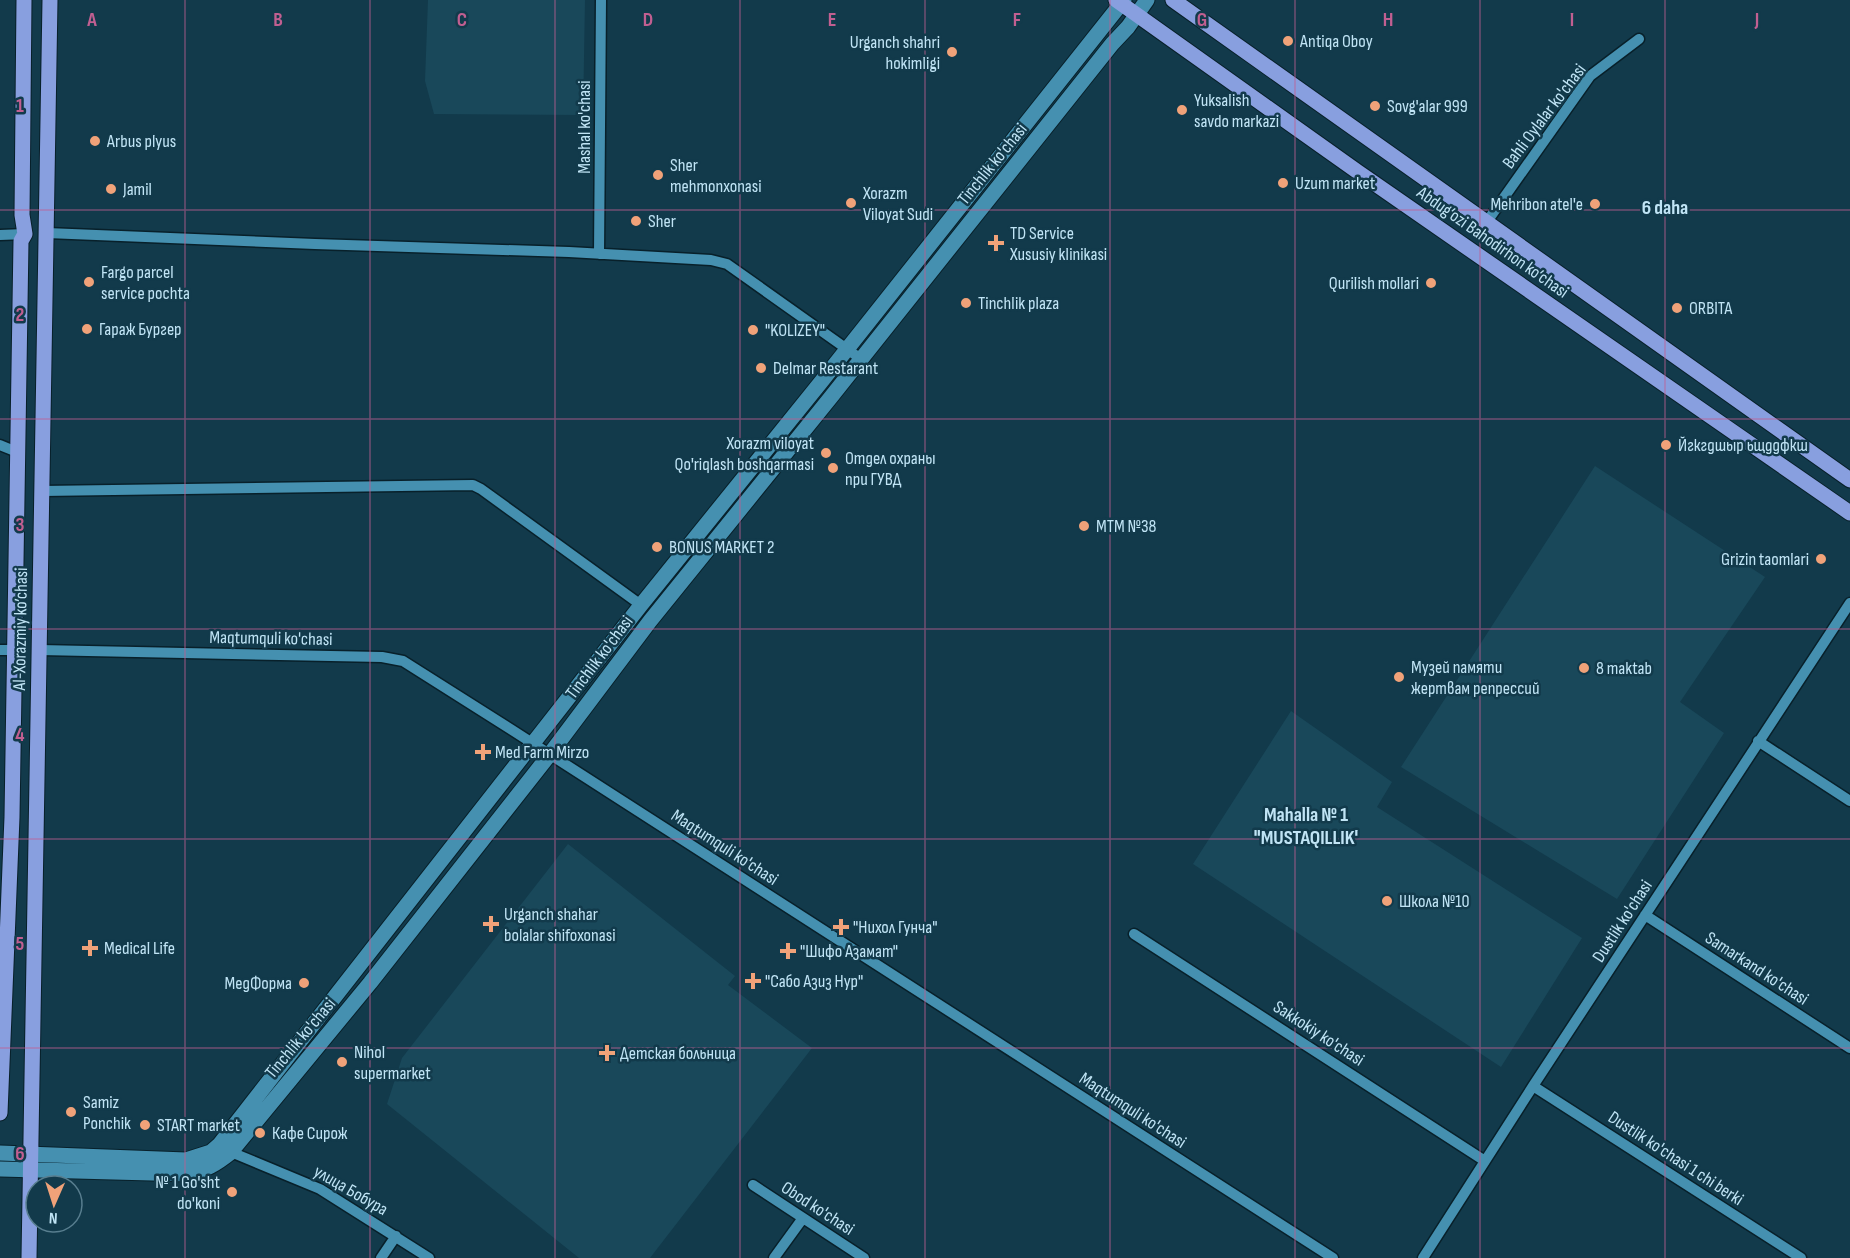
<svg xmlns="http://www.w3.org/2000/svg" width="1850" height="1258" font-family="'Sofia Sans Condensed',sans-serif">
  <rect width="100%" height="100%" fill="#123a4b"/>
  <path fill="#19485a" d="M 428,0 L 585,0 L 583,115 L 434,114 L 425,81 Z
    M 1595,466 L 1765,577 L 1680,702 L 1724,733 L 1617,899 L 1401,767 Z
    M 1291,711 L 1392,782 L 1377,807 L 1582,938 L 1501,1067 L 1193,864 Z
    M 568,844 L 735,976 L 728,985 L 812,1048 L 650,1258 L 579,1258 L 387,1104 L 402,1058 Z"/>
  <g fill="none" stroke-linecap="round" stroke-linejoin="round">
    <g stroke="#08202a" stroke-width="13">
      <path id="minor" d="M 1486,223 L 1590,76 L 1639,39
        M 47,233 L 315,244 L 569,252 L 711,260 L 727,264 L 861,359
        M 0,235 L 25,234
        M 599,254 L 601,0
        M 0,445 L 17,452
        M 42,491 L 473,485 L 481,489 L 641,605
        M 0,650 L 16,650
        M 40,650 L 382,657 L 403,661 L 512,730 L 1333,1258
        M 1758,741 L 1850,801
        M 1645,915 L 1850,1048
        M 1134,934 L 1485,1161
        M 1533,1086 L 1801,1258
        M 226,1150 L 320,1189 L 429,1258
        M 753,1185 L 864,1258
        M 381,1258 L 396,1236
        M 774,1258 L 803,1218
        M 1423,1258 L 1533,1086 L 1850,603"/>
    </g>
    <g stroke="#08202a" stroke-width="17">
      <path id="secondary" d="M 0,1153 L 186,1160 L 211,1152 L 219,1145 L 641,605 L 821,382 L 1124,0
        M 0,1169 L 189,1174 C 206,1170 216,1164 230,1153 L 370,983 L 550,754 L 650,621 L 831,397 L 1112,44 L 1128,27 L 1147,0"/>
    </g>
    <g stroke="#08202a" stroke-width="17">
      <path id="primary" d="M 1116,0 L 1358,172 L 1850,513
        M 1173,0 L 1850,480
        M 0,1113 L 12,817 L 21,241 L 25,234 L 22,215 L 24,0
        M 29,1258 L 50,0"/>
    </g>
    <use href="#minor" stroke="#4590b0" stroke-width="10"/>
    <use href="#secondary" stroke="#4590b0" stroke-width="15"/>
    <use href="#primary" stroke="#889fdf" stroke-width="15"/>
  </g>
  <path fill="none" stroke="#c15f91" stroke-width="1.5" stroke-opacity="0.55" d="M 185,0 L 185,1258M 370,0 L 370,1258M 555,0 L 555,1258M 740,0 L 740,1258M 925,0 L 925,1258M 1110,0 L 1110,1258M 1295,0 L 1295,1258M 1480,0 L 1480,1258M 1665,0 L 1665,1258M 0,210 L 1850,210M 0,419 L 1850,419M 0,629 L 1850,629M 0,839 L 1850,839M 0,1048 L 1850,1048"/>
  <g fill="#f0a279" stroke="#123a4b" stroke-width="2">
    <circle cx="1288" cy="41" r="6"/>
    <circle cx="952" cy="52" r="6"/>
    <circle cx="1375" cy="106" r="6"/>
    <circle cx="1182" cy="110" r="6"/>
    <circle cx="95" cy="141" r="6"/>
    <circle cx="658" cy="175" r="6"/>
    <circle cx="1283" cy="183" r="6"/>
    <circle cx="111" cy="189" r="6"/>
    <circle cx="851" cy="203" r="6"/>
    <circle cx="1595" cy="204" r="6"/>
    <circle cx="636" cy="221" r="6"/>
    <path d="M993 234h6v6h6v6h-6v6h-6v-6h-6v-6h6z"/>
    <circle cx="89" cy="282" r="6"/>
    <circle cx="1431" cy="283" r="6"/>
    <circle cx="966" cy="303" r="6"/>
    <circle cx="1677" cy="308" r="6"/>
    <circle cx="87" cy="329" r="6"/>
    <circle cx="753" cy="330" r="6"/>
    <circle cx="761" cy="368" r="6"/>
    <circle cx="1666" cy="445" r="6"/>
    <circle cx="826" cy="453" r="6"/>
    <circle cx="833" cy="468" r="6"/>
    <circle cx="1084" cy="526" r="6"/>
    <circle cx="657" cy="547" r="6"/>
    <circle cx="1821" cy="559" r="6"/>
    <circle cx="1584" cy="668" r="6"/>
    <circle cx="1399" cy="677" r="6"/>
    <path d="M480 743h6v6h6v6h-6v6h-6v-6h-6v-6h6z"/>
    <circle cx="1387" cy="901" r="6"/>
    <path d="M488 915h6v6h6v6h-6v6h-6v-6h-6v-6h6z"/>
    <path d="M838 918h6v6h6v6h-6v6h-6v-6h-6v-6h6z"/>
    <path d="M87 939h6v6h6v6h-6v6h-6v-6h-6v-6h6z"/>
    <path d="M785 942h6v6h6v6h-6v6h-6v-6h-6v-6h6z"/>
    <path d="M750 972h6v6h6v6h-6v6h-6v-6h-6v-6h6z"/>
    <circle cx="304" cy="983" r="6"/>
    <path d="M604 1044h6v6h6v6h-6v6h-6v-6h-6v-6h6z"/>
    <circle cx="342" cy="1062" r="6"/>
    <circle cx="71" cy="1112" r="6"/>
    <circle cx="145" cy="1125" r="6"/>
    <circle cx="260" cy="1133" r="6"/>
    <circle cx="232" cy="1192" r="6"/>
  </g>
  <g text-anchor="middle" stroke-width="5" stroke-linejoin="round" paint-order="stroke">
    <g font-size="18" fill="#c0e4f5" stroke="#123a4b" text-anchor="start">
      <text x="1300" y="47">Antiqa Oboy</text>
      <text x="940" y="48" text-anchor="end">Urganch shahri<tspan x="940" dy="21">hokimligi</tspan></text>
      <text x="1194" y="106">Yuksalish<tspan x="1194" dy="21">savdo markazi</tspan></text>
      <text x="1387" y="112">Sovg'alar 999</text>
      <text x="107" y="147">Arbus plyus</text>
      <text x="670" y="171">Sher<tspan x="670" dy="21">mehmonxonasi</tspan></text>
      <text x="1295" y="189">Uzum market</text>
      <text x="123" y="195">Jamil</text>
      <text x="863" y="199">Xorazm<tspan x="863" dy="21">Viloyat Sudi</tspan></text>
      <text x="1583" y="210" text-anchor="end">Mehribon atel'e</text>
      <text x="648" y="227">Sher</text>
      <text x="1010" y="239">TD Service<tspan x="1010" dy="21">Xususiy klinikasi</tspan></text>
      <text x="101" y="278">Fargo parcel<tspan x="101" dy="21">service pochta</tspan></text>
      <text x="1419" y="289" text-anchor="end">Qurilish mollari</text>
      <text x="978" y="309">Tinchlik plaza</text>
      <text x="1689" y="314">ORBITA</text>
      <text x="99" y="335">Гараж Бургер</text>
      <text x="765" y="336">"KOLIZEY"</text>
      <text x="773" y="374">Delmar Restarant</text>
      <text x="814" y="449" text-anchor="end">Xorazm viloyat<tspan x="814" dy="21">Qo'riqlash boshqarmasi</tspan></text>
      <text x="1678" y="451">Йгкгдшыр ьщддфкш</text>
      <text x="845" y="464">Отдел охраны<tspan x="845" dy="21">при ГУВД</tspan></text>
      <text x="1096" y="532">МТМ №38</text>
      <text x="669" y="553">BONUS MARKET 2</text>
      <text x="1809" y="565" text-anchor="end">Grizin taomlari</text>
      <text x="1411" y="673">Музей памяти<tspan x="1411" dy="21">жертвам репрессий</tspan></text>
      <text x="1596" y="674">8 maktab</text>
      <text x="495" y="758">Med Farm Mirzo</text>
      <text x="1399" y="907">Школа №10</text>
      <text x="504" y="920">Urganch shahar<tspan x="504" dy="21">bolalar shifoxonasi</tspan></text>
      <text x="853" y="933">"Нихол Гунча"</text>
      <text x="104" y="954">Medical Life</text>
      <text x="800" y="957">"Шифо Азамат"</text>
      <text x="765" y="987">"Сабо Азиз Нур"</text>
      <text x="292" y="989" text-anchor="end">МедФорма</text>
      <text x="354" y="1058">Nihol<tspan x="354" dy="21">supermarket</tspan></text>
      <text x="620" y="1059">Детская больница</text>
      <text x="83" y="1108">Samiz<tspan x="83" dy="21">Ponchik</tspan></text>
      <text x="157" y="1131">START market</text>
      <text x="272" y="1139">Кафе Сирож</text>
      <text x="220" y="1188" text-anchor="end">№ 1 Go'sht<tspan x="220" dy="21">do'koni</tspan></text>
    </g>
    <g font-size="18" fill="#c0e4f5" stroke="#123a4b">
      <text transform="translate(1544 116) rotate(-53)" y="6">Bahli Oylalar ko'chasi</text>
      <text transform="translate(584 127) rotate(-90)" y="6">Mashal ko'chasi</text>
      <text transform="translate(992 164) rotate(-51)" y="6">Tinchlik ko'chasi</text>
      <text transform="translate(1493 242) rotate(35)" y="6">Abdug’ozi Bahodirhon ko’chasi</text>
      <text transform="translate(20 629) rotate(-89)" y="6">Al-Xorazmiy ko’chasi</text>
      <text transform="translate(271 638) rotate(1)" y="6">Maqtumquli ko'chasi</text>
      <text transform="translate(599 657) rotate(-53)" y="6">Tinchlik ko'chasi</text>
      <text transform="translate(725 847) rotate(33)" y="6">Maqtumquli ko'chasi</text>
      <text transform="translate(1622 921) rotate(-57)" y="6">Dustlik ko'chasi</text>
      <text transform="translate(1757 968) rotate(33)" y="6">Samarkand ko'chasi</text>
      <text transform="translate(1319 1033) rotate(33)" y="6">Sakkokiy ko'chasi</text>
      <text transform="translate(300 1038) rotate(-50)" y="6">Tinchlik ko'chasi</text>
      <text transform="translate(1133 1110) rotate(33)" y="6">Maqtumquli ko'chasi</text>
      <text transform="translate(1676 1158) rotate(33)" y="6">Dustlik ko'chasi 1 chi berki</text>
      <text transform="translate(351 1190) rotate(30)" y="6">улица Бобура</text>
      <text transform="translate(818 1208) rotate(33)" y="6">Obod ko'chasi</text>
    </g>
    <g font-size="20" font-weight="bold" fill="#c0e4f5" stroke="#123a4b">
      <text x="1665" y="214">6 daha</text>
      <text x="1306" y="821">Mahalla № 1<tspan x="1306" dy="23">"MUSTAQILLIK'</tspan></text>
    </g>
  </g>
  <g font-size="20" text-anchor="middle" font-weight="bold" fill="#c15f91" stroke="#123a4b" stroke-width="5" stroke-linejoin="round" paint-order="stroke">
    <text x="92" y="26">A</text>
    <text x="278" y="26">B</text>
    <text x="462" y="26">C</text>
    <text x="648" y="26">D</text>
    <text x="832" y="26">E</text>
    <text x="1017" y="26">F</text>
    <text x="1202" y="26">G</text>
    <text x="1388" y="26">H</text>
    <text x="1572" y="26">I</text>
    <text x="1757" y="26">J</text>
    <text x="20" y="112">1</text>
    <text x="20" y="321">2</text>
    <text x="20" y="531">3</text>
    <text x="20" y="741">4</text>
    <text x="20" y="950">5</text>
    <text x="20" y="1160">6</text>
  </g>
  <g transform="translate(54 1204) rotate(183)"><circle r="28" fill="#123a4b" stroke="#587e8f" stroke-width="1.5"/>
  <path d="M0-4.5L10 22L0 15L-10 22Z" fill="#f0a279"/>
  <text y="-9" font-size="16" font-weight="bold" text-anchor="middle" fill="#c0e4f5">N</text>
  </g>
</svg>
